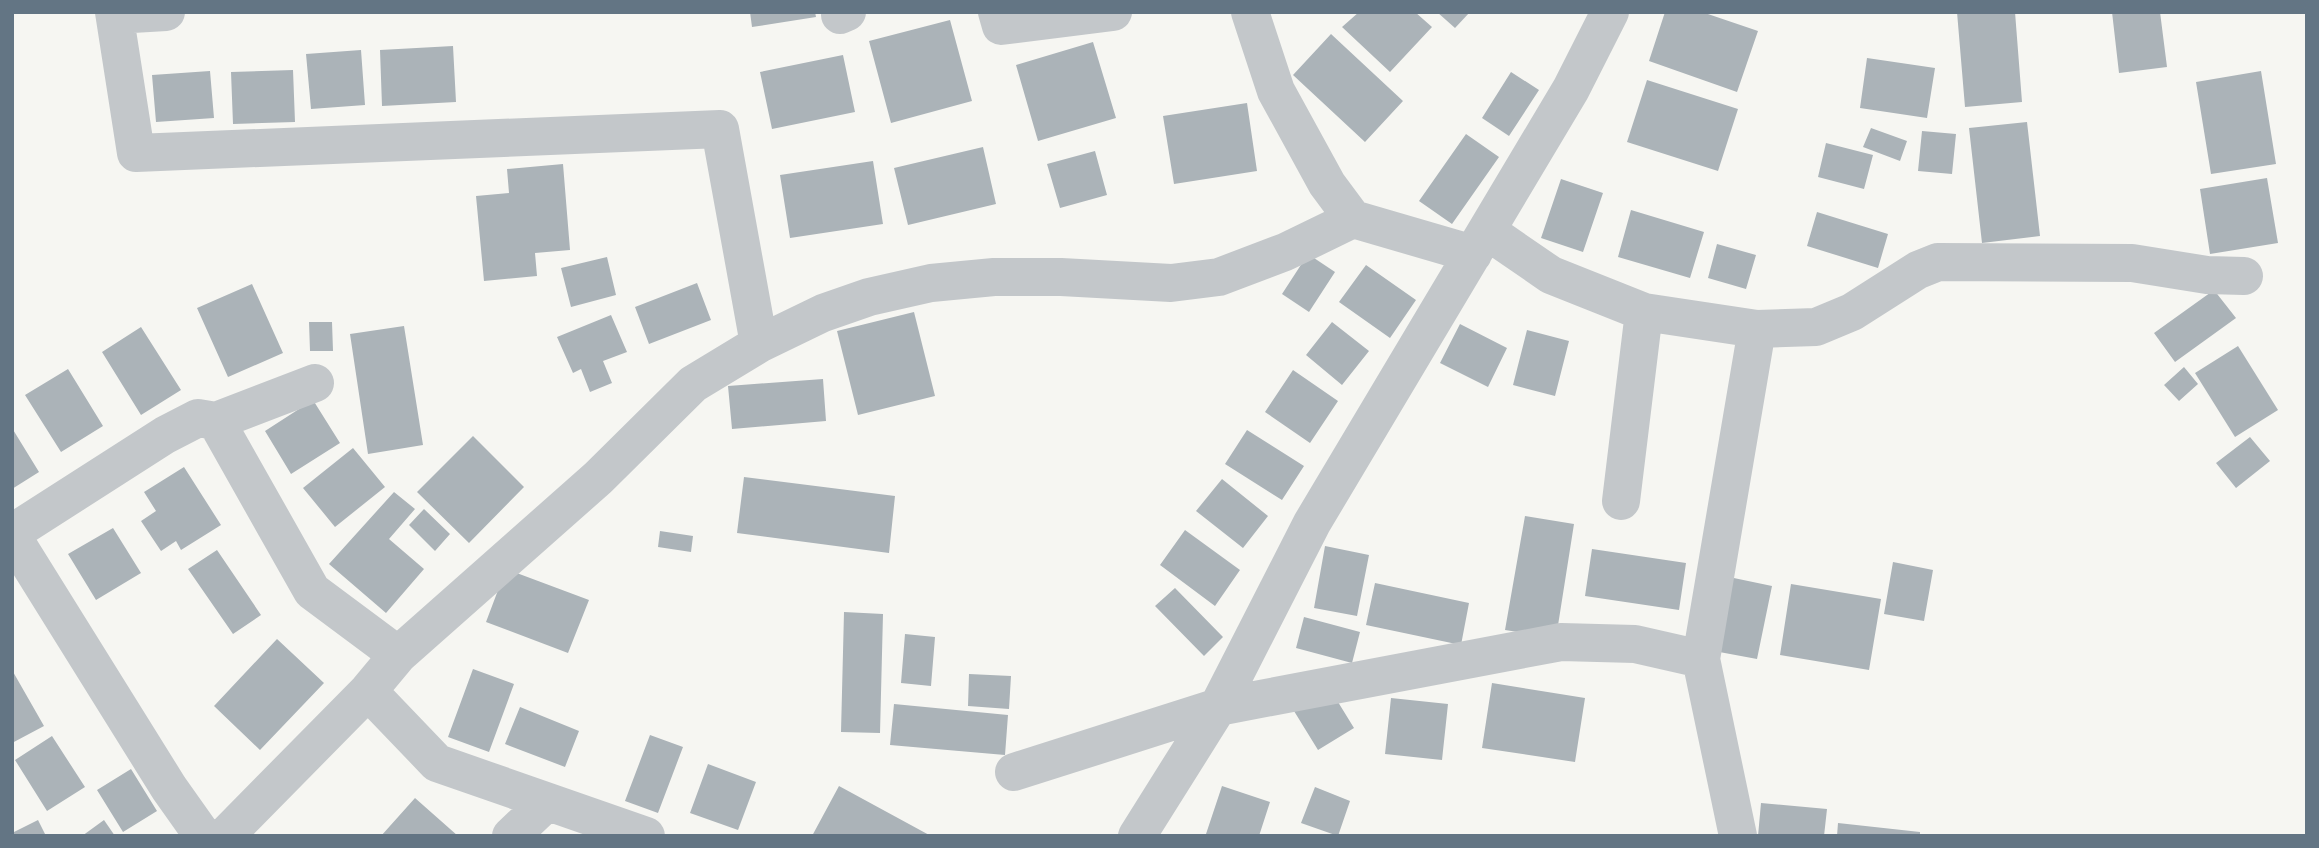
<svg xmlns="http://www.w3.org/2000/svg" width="2319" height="848" font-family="Commissioner,sans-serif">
  <rect width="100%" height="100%" fill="#f6f6f2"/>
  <path fill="#abb3b8" d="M 750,12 L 815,12 L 816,17 L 752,27 Z
    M 1359,12 L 1415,12 L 1432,27 L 1390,72 L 1342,27 Z
    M 1437,12 L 1470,12 L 1455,28 Z
    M 1665,12 L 1702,12 L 1758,31 L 1737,92 L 1649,61 Z
    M 1957,12 L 2015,12 L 2022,102 L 1965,107 Z
    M 2112,12 L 2160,12 L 2167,67 L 2119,73 Z
    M 950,20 L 972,101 L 891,123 L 869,41 Z
    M 1331,34 L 1403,101 L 1365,142 L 1293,75 Z
    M 1093,42 L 1116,118 L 1038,141 L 1016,65 Z
    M 453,46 L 456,102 L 382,106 L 380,50 Z
    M 361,50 L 365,105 L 311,109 L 306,54 Z
    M 843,55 L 855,112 L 772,129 L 760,72 Z
    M 1867,58 L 1935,68 L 1927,118 L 1860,108 Z
    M 293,70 L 295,122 L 233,124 L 231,72 Z
    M 210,71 L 214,118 L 156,122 L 152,75 Z
    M 2261,71 L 2276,164 L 2211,174 L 2196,82 Z
    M 1511,72 L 1539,90 L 1509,136 L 1482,118 Z
    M 1647,80 L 1738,109 L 1718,171 L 1627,142 Z
    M 1247,103 L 1257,171 L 1174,184 L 1163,116 Z
    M 2027,122 L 2040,236 L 1982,243 L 1969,128 Z
    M 1871,128 L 1907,141 L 1900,161 L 1863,147 Z
    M 1922,131 L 1956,134 L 1952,174 L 1918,171 Z
    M 1466,134 L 1499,157 L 1452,224 L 1419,201 Z
    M 1826,143 L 1873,155 L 1864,189 L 1818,177 Z
    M 983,147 L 996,204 L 908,225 L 894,168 Z
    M 1095,151 L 1107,195 L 1060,208 L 1047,164 Z
    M 873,161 L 883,224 L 790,238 L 780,175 Z
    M 563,164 L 570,250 L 535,253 L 537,276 L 484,281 L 476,196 L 509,193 L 507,169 Z
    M 2267,178 L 2278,243 L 2210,254 L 2200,189 Z
    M 1561,179 L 1603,193 L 1583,252 L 1541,238 Z
    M 1631,210 L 1704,232 L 1690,278 L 1618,257 Z
    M 1817,212 L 1888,234 L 1878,268 L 1807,246 Z
    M 1717,244 L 1756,255 L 1746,289 L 1708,278 Z
    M 1308,254 L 1335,272 L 1309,312 L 1282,294 Z
    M 607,257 L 616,295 L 571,307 L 561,268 Z
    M 1366,265 L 1416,300 L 1390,338 L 1339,302 Z
    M 697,283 L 711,320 L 649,344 L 635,307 Z
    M 252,284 L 283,353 L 228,377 L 197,308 Z
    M 2214,290 L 2236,318 L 2175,362 L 2154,333 Z
    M 914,312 L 935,396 L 858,415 L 837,331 Z
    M 611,315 L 627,352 L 603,361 L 612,383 L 590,392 L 581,369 L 573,373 L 557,337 Z
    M 309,322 L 332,322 L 333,351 L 310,351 Z
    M 1332,322 L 1369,351 L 1342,385 L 1306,355 Z
    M 1460,324 L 1507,348 L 1488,387 L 1440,363 Z
    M 404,326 L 423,445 L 368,454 L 350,334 Z
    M 141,327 L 181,390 L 141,415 L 102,352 Z
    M 1527,330 L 1569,341 L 1555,396 L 1513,385 Z
    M 2238,346 L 2278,410 L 2235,437 L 2195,373 Z
    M 2184,367 L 2198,384 L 2179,401 L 2164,385 Z
    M 68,369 L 103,426 L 61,452 L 25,395 Z
    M 1293,370 L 1338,401 L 1310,443 L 1265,412 Z
    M 823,379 L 826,421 L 732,429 L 728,386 Z
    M 313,400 L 340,443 L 291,474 L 265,431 Z
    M 12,428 L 39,472 L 12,489 Z
    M 1247,430 L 1304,466 L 1282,500 L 1225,464 Z
    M 473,436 L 524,487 L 469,543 L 417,492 Z
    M 2250,437 L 2270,461 L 2236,488 L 2216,463 Z
    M 353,448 L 385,487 L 335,527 L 303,488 Z
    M 184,467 L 221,525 L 181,550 L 176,541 L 161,551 L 141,521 L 156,511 L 144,492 Z
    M 744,477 L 895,496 L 889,553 L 737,533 Z
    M 1222,479 L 1268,516 L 1243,548 L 1196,511 Z
    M 394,492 L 415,509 L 389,539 L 424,569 L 386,613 L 329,564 Z
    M 424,509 L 450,534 L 435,551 L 409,525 Z
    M 1525,516 L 1574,524 L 1556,638 L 1505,630 Z
    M 113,528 L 141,573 L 96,600 L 68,554 Z
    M 1185,530 L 1240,570 L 1215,606 L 1160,565 Z
    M 660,531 L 693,536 L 691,552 L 658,547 Z
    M 1325,546 L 1369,555 L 1357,616 L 1314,608 Z
    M 1592,549 L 1686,563 L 1679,610 L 1585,596 Z
    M 217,550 L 261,615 L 233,634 L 188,569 Z
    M 1893,562 L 1933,570 L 1924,621 L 1884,614 Z
    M 506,569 L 589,600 L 568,653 L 486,622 Z
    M 1729,577 L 1772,586 L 1757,659 L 1714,651 Z
    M 1375,583 L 1469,603 L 1461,645 L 1366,625 Z
    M 1791,584 L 1881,599 L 1869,670 L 1780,655 Z
    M 1175,588 L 1223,637 L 1204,656 L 1155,606 Z
    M 844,612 L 883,614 L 880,733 L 841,732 Z
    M 1304,617 L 1360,632 L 1352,663 L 1296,648 Z
    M 905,634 L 935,637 L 931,686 L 901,683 Z
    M 277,639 L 324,683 L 260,750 L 214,706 Z
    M 473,669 L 514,684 L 489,752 L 448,737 Z
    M 12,670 L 44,726 L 12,743 Z
    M 969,674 L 1011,676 L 1009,709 L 968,706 Z
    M 1492,683 L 1585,698 L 1575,762 L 1482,748 Z
    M 1330,689 L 1354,728 L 1318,750 L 1294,711 Z
    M 1391,698 L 1448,704 L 1442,760 L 1385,754 Z
    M 894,704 L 1008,715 L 1005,755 L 890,745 Z
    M 520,707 L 579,731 L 565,767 L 505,744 Z
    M 650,735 L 683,747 L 658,813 L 625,801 Z
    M 52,736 L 85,787 L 47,811 L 15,760 Z
    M 708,764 L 756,782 L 738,830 L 690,813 Z
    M 131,769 L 157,811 L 123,832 L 97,790 Z
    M 839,786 L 931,836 L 812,836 Z
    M 1222,786 L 1270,802 L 1259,836 L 1206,834 Z
    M 1315,787 L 1350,801 L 1338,836 L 1301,823 Z
    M 415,798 L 458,836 L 381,836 Z
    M 1761,803 L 1827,809 L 1824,836 L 1758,836 Z
    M 38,820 L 46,836 L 12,836 L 12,833 Z
    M 104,820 L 115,836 L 82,836 Z
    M 1838,823 L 1920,832 L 1920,836 L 1837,836 Z"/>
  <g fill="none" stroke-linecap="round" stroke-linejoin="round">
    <path stroke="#c3c7ca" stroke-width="38" d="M 114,12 L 136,153 L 720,129 L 759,344
      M 997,12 L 1001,26 L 1113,12
      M 1250,12 L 1276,91 L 1327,184 L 1353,219 L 1473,254
      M 115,15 L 166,12
      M 840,15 L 847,12
      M 1487,231 L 1551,275 L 1644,312 L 1757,329 L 1816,327 L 1852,312 L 1918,270 L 1938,262 L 2132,263 L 2207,275 L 2244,276
      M 315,383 L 216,421 L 312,591 L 398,655
      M 1621,501 L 1644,312
      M 12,533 L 165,435 L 198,418 L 216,421
      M 12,536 L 169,788 L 203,836
      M 1701,659 L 1757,329
      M 368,691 L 437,763 L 646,836
      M 1014,772 L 1218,707 L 1561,642 L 1635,644 L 1701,659 L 1738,836
      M 225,836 L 368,691 L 398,655 L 598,478 L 693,384 L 759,344 L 823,313 L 869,297 L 931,283 L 994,277 L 1061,277 L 1171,283 L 1219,277 L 1285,252 L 1353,219
      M 511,836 L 547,802
      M 1137,836 L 1218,707 L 1312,523 L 1571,89 L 1610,12"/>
  </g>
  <rect width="2319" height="848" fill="none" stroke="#637584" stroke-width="28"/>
</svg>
